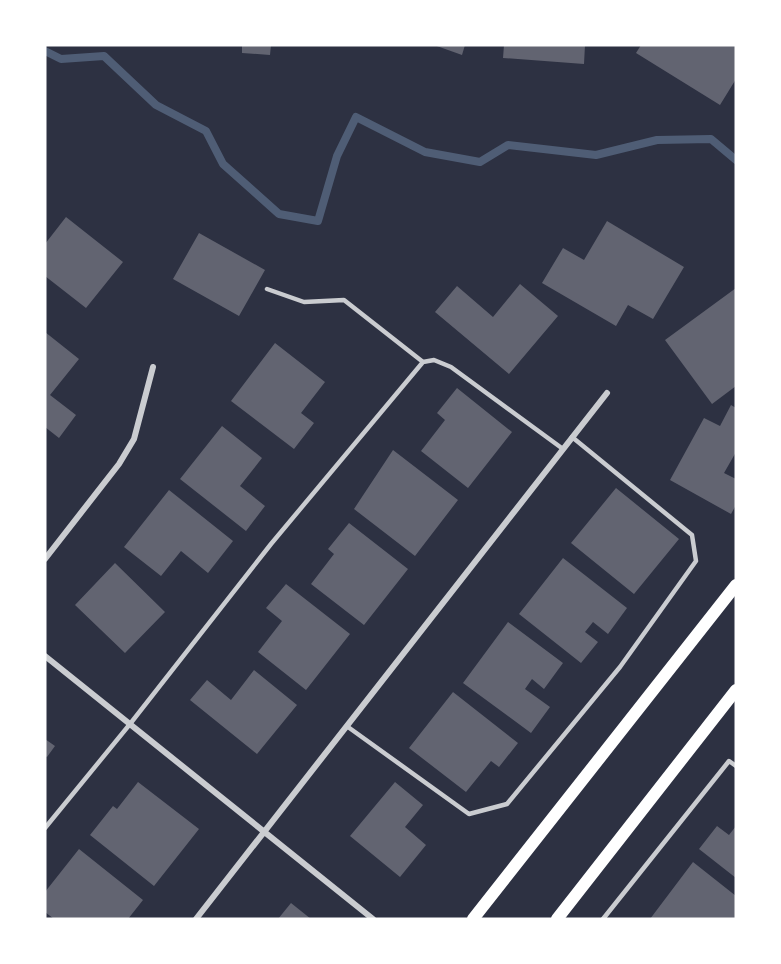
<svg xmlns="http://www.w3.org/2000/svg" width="781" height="964" font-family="'Fira Sans',sans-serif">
  <rect width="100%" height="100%" fill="#2d3142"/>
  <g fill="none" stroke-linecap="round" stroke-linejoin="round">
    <path stroke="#4f5d75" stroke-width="8" d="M 45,51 L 61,59 L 104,56 L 156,105 L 206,131 L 223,164 L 279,214 L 318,221 L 337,156 L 356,117 L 425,152 L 480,162 L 508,145 L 596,155 L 657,140 L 711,139 L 736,160"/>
  </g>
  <path fill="#626471" d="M 242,45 L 271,45 L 270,55 L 242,53 Z
    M 434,45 L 465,45 L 462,55 Z
    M 504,45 L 585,45 L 584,64 L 503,58 Z
    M 641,45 L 736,45 L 736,79 L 720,105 L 636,53 Z
    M 66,217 L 123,262 L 86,308 L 45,276 L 45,244 Z
    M 607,221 L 684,267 L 653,319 L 628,305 L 616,326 L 542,283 L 563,248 L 584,260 Z
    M 199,233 L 265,270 L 239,316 L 173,279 Z
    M 520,284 L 558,316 L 509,374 L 435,312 L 457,286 L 493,317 Z
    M 736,288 L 736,386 L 712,404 L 665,340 Z
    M 45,332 L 79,359 L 50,395 L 76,415 L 59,438 L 45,427 Z
    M 275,343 L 325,382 L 301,413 L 314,423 L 294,449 L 231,401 Z
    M 457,388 L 512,432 L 468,488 L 421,451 L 445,420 L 437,413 Z
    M 731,405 L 736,408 L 736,452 L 724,473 L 736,479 L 736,505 L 731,514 L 670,480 L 704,418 L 720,426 Z
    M 222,426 L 262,458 L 240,486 L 265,506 L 246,531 L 180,479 Z
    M 393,450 L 458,500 L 415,556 L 354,509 Z
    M 616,488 L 679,539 L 634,594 L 571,543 Z
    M 169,490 L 233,541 L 208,573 L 181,551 L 161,576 L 124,547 Z
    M 349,523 L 408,569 L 364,625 L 311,584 L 334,554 L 328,549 Z
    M 563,558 L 627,608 L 608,634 L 593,622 L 585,632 L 598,642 L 581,663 L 519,614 Z
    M 115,563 L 165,612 L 125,653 L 75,605 Z
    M 286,584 L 350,634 L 306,690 L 258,652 L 282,621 L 266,608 Z
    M 508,622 L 563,663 L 544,689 L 532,679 L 525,689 L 550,707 L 531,733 L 463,683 Z
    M 254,670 L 297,705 L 257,754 L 190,700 L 207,680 L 231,700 Z
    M 453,692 L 518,743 L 499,767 L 491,761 L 466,792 L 409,748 Z
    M 45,739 L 55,746 L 47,757 L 45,756 Z
    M 138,782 L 199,829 L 154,886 L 90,835 L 113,806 L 117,809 Z
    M 395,782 L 423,805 L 405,827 L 426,845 L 400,877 L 350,836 Z
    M 717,826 L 729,835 L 736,826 L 736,878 L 699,849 Z
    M 79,849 L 143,900 L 128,919 L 54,919 L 45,912 L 45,892 Z
    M 693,862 L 736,896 L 736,919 L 650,919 Z
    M 291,903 L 311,919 L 278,919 Z"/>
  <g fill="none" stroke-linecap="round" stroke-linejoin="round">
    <path stroke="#caccd0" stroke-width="4.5" d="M 267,289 L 304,302 L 344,300 L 423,362
      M 348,727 L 469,814 L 507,804 L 620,667 L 696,561 L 692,535 L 572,437
      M 45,828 L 130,724 L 271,544 L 423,362 L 434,360 L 451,367 L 563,449
      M 603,919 L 729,761 L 736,766"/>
    <path stroke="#caccd0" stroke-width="6" d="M 45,559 L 119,464 L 134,439 L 153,367
      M 45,656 L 373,919
      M 196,919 L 607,393"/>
    <path stroke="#fff" stroke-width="12" d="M 473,919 L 736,585
      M 557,919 L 736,690"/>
  </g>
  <rect width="781" height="964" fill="none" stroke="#ffffff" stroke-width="93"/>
</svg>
